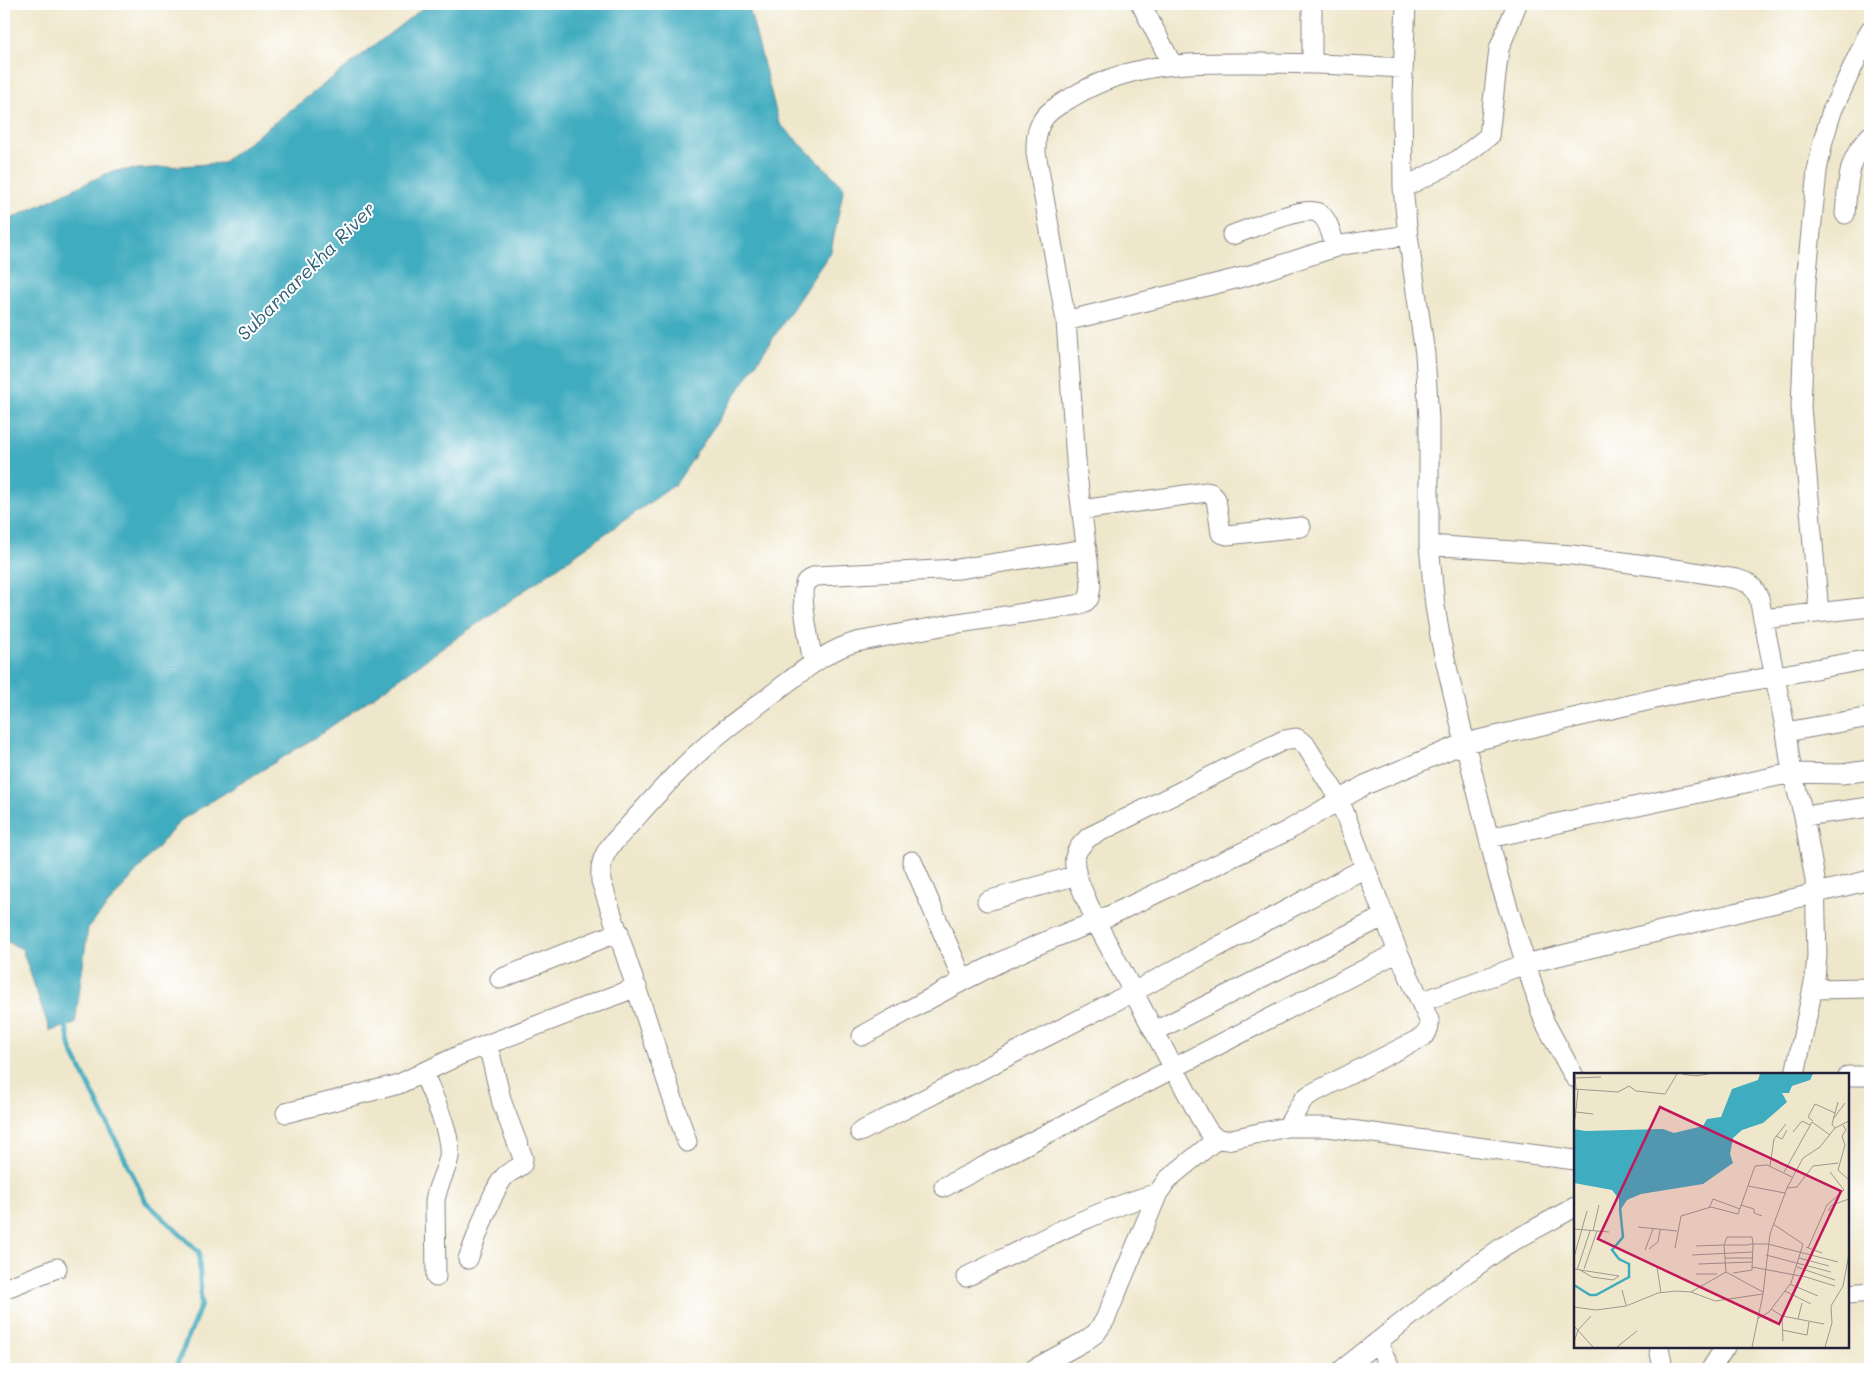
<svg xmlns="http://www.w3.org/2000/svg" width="1874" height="1373" font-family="Mali,sans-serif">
  <rect width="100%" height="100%" fill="#fff"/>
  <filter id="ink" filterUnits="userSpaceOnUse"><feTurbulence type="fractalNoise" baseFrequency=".02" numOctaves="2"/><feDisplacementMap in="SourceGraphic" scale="10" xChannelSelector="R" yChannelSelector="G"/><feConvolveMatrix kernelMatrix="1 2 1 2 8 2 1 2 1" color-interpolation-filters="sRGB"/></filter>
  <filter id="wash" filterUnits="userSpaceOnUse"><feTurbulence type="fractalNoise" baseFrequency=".0096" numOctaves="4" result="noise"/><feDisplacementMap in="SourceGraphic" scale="20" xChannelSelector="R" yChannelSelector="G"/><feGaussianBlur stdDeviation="1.12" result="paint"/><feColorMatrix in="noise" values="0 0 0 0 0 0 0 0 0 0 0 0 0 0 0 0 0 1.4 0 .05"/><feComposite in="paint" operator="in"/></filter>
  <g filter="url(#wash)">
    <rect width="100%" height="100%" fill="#efe7cb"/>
    <path fill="#40acbf" stroke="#31677d" d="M 428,4 L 748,4 L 779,123 L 844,187 L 831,251 L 676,484 L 316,737 L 181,820 L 88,928 L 75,1024 L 50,1031 L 22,949 L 4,940 L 4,222 L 112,171 L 222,163 Z"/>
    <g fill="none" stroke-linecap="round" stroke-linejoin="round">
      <path stroke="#40acbf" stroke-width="5" d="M 65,1021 L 71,1049 L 146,1202 L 199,1252 L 201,1305 L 175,1369"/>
    </g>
  </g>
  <g filter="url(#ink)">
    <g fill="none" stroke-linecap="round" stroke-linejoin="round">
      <g stroke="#888483" stroke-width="21">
        <path id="street" d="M 1141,4 L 1172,64
          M 1312,4 L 1312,63
          M 1406,4 L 1402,94 L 1403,188 L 1408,235 L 1425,354 L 1429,420 L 1429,545 L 1435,606 L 1441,642 L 1465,743 L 1499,879 L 1544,1021 L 1575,1078
          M 1403,188 L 1458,160 L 1489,136 L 1499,49 L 1517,4
          M 1845,214 C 1848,183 1847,159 1870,136
          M 1232,235 C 1248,230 1304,205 1318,213 C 1329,218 1332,237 1335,247
          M 1066,321 L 1247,276 L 1342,245 L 1408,235
          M 1082,510 L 1206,492 L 1211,493 L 1216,499 L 1221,533 L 1227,535 L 1301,527
          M 1429,545 L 1572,555 L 1689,571 L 1737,579 L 1748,583 L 1754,589 L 1759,598 L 1786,732 L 1792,773 L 1804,816 L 1815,880 L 1817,956 L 1815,978 L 1795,1074
          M 1819,613 L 1801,407 L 1806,282 L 1817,171 L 1823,141 L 1832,111 L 1870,30
          M 1763,619 L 1870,607
          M 813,663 C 811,648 798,593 806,582 C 808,579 813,578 816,576 L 958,569 L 1087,549
          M 1786,732 L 1870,717
          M 1804,816 L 1870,807
          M 1489,838 L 1792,773 L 1842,774 L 1870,770
          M 912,861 L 963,980
          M 987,901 L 1077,875
          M 500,979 L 619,932
          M 1813,989 L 1870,988
          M 1421,1002 L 1525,964 L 1870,880
          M 1155,1031 L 1383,917
          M 862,1036 C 938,994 1014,950 1096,922 L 1201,1119 C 1209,1132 1211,1139 1227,1140 L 1287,1127 L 1328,1127 L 1575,1160
          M 423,1072 C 432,1094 452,1134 449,1157 C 446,1172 437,1185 435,1201 L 436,1277
          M 1848,1076 L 1870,1076
          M 286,1113 L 399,1084 L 460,1055 L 637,987
          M 1287,1127 L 1303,1100 L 1309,1095 L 1421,1038 C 1428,1033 1430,1028 1429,1020 L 1398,952 L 1339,799 L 1305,744 L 1296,738 L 1284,740 L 1089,837 C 1083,843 1077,848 1075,857 C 1072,875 1090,905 1096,922 L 1287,831 L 1365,785 L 1465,743 L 1672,695 L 1870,659
          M 860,1132 L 1135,991 L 1365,868
          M 687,1142 L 601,881 C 600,866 602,857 611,845 C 642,812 671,776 706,746 C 727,726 752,710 775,692 C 800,673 825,651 856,642 L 952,624 L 1077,605 L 1085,602 L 1089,598 L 1091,585 L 1077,474 L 1066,321 L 1036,153 C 1036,142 1036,132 1041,123 C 1045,113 1060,104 1069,99 C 1129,61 1188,63 1255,63 C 1305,63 1354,65 1403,68
          M 944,1187 L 1398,952
          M 468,1259 C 476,1240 492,1189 505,1176 C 510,1171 517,1169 522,1165 L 523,1158 L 502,1103 L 488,1045
          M 966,1277 C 1028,1247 1090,1212 1158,1193
          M 4,1289 L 57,1268
          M 1848,1294 L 1870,1292
          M 1377,1342 L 1391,1369
          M 1659,1347 L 1663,1369
          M 1034,1369 L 1085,1341 L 1096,1333 L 1105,1320 L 1158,1193 L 1167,1180 L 1217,1139
          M 1343,1369 L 1442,1291 L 1504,1246 L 1575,1207
          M 1711,1369 L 1725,1347"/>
      </g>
      <use href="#street" stroke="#fff" stroke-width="19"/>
    </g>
  </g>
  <g text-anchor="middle" stroke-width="4" stroke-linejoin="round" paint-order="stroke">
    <g font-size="19" font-style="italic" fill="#306076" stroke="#fff">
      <text transform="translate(306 271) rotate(-45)" y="7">Subarnarekha River</text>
    </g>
  </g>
  <g transform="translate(1574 1073)">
    <rect width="275" height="275" fill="#efe7cb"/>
    <path d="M 186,1 L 239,1 L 236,7 L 218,13 L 215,20 L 208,20 L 213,29 L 189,50 L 168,57 L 159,65 L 156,81 L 159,90 L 129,111 L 67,121 L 53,127 L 47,136 L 45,136 L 45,126 L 38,117 L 0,110 L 0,56 L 11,58 L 89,56 L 100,60 L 129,53 L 133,46 L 147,44 L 158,16 L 184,7 Z" fill="#40acbf"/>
    <path fill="none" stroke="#40acbf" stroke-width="2.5" d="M 0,212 L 16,222 L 22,222 L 55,204 L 55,191 L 45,186 L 38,177 L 49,164 L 46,135"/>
    <path fill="none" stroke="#9d9891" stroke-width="1" d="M 1,1 L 2,16M 108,1 L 122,3 L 134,1M 1,5 L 27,4M 0,16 L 44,19 L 55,13 L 62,18 L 91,21 L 103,1M 2,39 L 19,41M 260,45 L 271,30M 1,46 L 4,17M 239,48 L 234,44 L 241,31 L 261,40M 269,52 L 272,57 L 268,63 L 271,72 L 264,97 L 275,107M 261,55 L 258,51 L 264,29M 219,59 L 228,48 L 236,52M 202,63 L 208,66 L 213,57M 196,93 L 200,66 L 212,51M 210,99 L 238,49 L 256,62M 174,113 L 211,120M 213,115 L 223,114 L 239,93 L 264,90M 167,132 L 180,136 L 180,140 L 188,143M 135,135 L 139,126 L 166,136M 254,138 L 258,132 L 275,126M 64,154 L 103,158M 0,156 L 35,159M 19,158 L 25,132M 122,173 L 150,172 L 152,199 L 189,219M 232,174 L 248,180M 101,175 L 107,143 L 137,134 L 164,141 L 181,93 L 193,92 L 218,104M 234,175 L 253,132 L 270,117 L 256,99M 75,176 L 84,169 L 86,157M 71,177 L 79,156M 118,182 L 178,179M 192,182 L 257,199M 0,184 L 13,138M 151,185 L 178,185M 225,185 L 255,193M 124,191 L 178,189M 83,194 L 87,220M 178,194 L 232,204 L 261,213M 223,194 L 261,207M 0,196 L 45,203M 10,196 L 23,158M 3,197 L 16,158M 6,197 L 18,204 L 39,207 L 45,203M 159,200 L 178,197 L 179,171 L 178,164 L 153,164 L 150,172 L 173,172 L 177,171 L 194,171 L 264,189M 122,201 L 143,201M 216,211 L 244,223M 48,217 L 52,232M 211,218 L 237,231M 117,219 L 152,199M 0,234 L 22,237 L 52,233 L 84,220 L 102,218 L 117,219 L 141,228 L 189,221M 197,236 L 208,243 L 250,251M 208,243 L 209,268M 183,246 L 195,239 L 217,210 L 229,171 L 199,151M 224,246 L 228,230M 0,253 L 19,274M 208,257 L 233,262 L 235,249M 0,269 L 4,257 L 17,243M 43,274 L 63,258M 178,274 L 189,221 L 196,161 L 213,115 L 229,85 L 246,74 L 261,55 L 275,48M 251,274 L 258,250 L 257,233 L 269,213 L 275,181"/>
    <path fill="#c2185b" fill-opacity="0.15" stroke="#c2185b" stroke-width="2.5" d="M 86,34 L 267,118 L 205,251 L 24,166 Z"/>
    <rect width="275" height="275" fill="none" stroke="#22223b" stroke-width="2.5"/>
  </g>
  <rect width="1874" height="1373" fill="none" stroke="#fff" stroke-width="20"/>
</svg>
